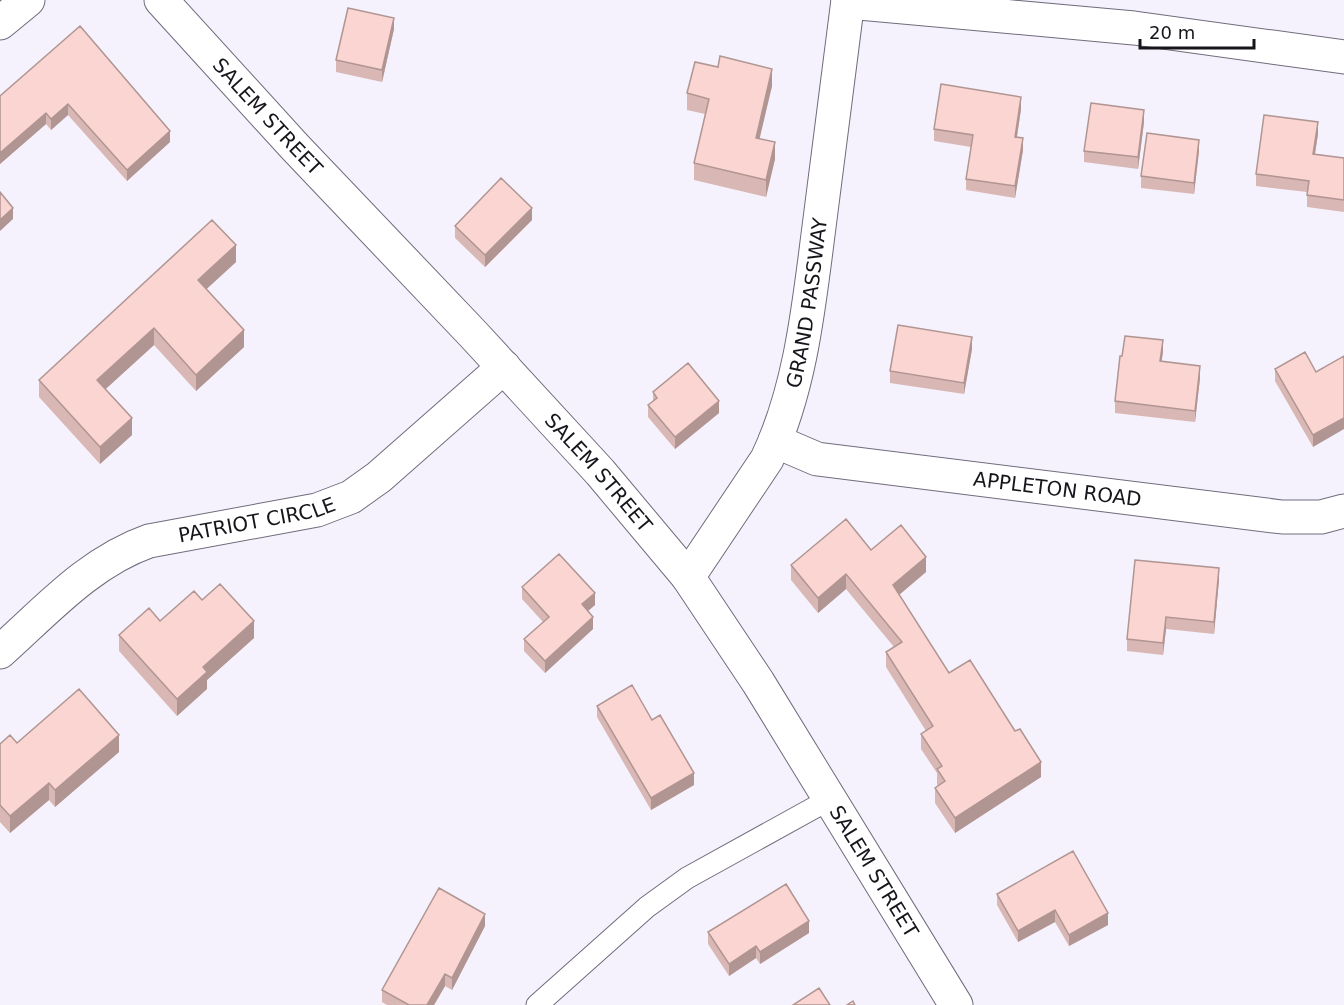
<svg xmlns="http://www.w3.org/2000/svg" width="1344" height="1005" font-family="'DejaVu Sans',sans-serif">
  <rect width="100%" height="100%" fill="#f5f2fd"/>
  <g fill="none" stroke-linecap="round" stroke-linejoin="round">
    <g stroke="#706c7c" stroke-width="23">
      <path id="service" d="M 537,1005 L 647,907 L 687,878 L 830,799"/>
    </g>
    <g stroke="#706c7c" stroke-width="35">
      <g id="minor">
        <path d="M 848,2 L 1134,28 L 1344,57"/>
        <path d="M 0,23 L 28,0"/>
        <path id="s1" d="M 775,441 L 817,459 L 1282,517 L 1321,517 L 1344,511"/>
        <path id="s2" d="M 688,577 L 767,459 C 801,388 809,304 819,227 C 829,151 838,76 848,0"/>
        <path id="s3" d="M 0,652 C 46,611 89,562 149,541 L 317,510 L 351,497 L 379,477 L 504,367"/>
      </g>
    </g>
    <g stroke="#706c7c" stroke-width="35">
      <g id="secondary">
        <path id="s4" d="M 161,0 L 295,147 L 473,334 L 600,472 L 688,577 L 758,682 L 956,1005"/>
      </g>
    </g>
    <use href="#service" stroke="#fff" stroke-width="21"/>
    <use href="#minor" stroke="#fff" stroke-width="33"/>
    <use href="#secondary" stroke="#fff" stroke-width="33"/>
  </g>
  <path fill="#d8b7b4" d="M 80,26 L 170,142 L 127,181 L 68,115 L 51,130 L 46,124 L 0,164 L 0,96 Z
    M 394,29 L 382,82 L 336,72 L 336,60 Z
    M 772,86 L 759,138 L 775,159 L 766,197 L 694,180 L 694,163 L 705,114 L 687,110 L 687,93 Z
    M 1021,109 L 1017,137 L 1023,150 L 1015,198 L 966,190 L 966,179 L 971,147 L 934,141 L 934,129 Z
    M 1144,122 L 1138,169 L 1084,162 L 1084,151 Z
    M 1318,134 L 1315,154 L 1344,158 L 1344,212 L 1307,207 L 1307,192 L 1256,186 L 1256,174 Z
    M 1199,151 L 1194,194 L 1141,188 L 1141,176 Z
    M 532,220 L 485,267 L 455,238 L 455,226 Z
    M 236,262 L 206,289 L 244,347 L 196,391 L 154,345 L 105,389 L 132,435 L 100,464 L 39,397 L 39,380 Z
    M 972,349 L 964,394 L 890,383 L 890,371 Z
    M 1163,352 L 1161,361 L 1200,378 L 1195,422 L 1115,413 L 1115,401 L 1122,356 Z
    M 1275,369 L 1316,372 L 1313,447 L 1275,381 Z
    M 653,392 L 719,413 L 675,449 L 648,417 L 648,405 L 653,401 Z
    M 871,550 L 926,572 L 899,595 L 949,673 L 1041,777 L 955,833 L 935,803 L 935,788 L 938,786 L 937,784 L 937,773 L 921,749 L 921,734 L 926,731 L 886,667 L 886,652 L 894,647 L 846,589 L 818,613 L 791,580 L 791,565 Z
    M 1219,580 L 1214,634 L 1166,629 L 1163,655 L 1127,651 L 1127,639 Z
    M 522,587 L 595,605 L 588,611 L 593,629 L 545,673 L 524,651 L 524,639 L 543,622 L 522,599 Z
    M 202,600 L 254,638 L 207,680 L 207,689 L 177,716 L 119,651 L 119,635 L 160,621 Z
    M 597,706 L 652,720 L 694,785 L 651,810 L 597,717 Z
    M 17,743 L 119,752 L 55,807 L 49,800 L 10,833 L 0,822 L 0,744 Z
    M 997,894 L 1108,925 L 1069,946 L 1055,922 L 1018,942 L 997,905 Z
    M 485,926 L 452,990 L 445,986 L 434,1005 L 387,1005 L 382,1002 L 382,990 Z
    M 708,932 L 809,933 L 760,964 L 756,958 L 729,976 L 708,944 Z"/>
  <path fill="#b09592" d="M 394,18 L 394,29 L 382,82 L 382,70 Z
    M 772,69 L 772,86 L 756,154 L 756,138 Z
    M 1021,97 L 1021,109 L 1015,149 L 1015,137 Z
    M 68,104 L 68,115 L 51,130 L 51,119 Z
    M 1144,110 L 1144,122 L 1138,169 L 1138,157 Z
    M 46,113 L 46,124 L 0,164 L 0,153 Z
    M 1318,122 L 1318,134 L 1313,166 L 1313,154 Z
    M 170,131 L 170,142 L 127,181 L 127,170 Z
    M 1023,138 L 1023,150 L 1015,198 L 1015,186 Z
    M 1199,140 L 1199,151 L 1194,194 L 1194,183 Z
    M 775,142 L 775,159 L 766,197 L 766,180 Z
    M 13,208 L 13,219 L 0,231 L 0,220 Z
    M 532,208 L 532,220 L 485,267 L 485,255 Z
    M 236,245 L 236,262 L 198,297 L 198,280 Z
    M 154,328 L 154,345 L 97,397 L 97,380 Z
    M 244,330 L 244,347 L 196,391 L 196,375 Z
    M 972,337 L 972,349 L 964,394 L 964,383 Z
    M 1163,340 L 1163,352 L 1160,373 L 1160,361 Z
    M 1200,366 L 1200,378 L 1195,422 L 1195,411 Z
    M 719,401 L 719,413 L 675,449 L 675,437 Z
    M 132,418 L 132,435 L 100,464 L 100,447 Z
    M 1344,418 L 1344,429 L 1313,447 L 1313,435 Z
    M 926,557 L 926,572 L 893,600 L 893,585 Z
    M 1219,568 L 1219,580 L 1214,634 L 1214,622 Z
    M 846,574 L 846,589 L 818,613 L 818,598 Z
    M 595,593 L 595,605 L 582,616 L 582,604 Z
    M 593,617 L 593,629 L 545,673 L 545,661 Z
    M 1166,617 L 1166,629 L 1163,655 L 1163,643 Z
    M 254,621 L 254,638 L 207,680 L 207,689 L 177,716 L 177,699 L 203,667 Z
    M 119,735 L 119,752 L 55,807 L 55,790 Z
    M 1041,762 L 1041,777 L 955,833 L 955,818 Z
    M 694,773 L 694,785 L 651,810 L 651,798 Z
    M 49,783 L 49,800 L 10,833 L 10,816 Z
    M 1055,910 L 1055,922 L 1018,942 L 1018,931 Z
    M 1108,913 L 1108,925 L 1069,946 L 1069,935 Z
    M 485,914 L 485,926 L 452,990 L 452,978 Z
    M 809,921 L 809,933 L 760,964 L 760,952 Z
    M 756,946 L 756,958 L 729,976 L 729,964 Z
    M 445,974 L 445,986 L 434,1005 L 427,1005 Z"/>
  <path fill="#fbd5d1" stroke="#b09592" stroke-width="1.5" d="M 348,8 L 394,18 L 382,70 L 336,60 Z
    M 80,26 L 170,131 L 127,170 L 68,104 L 51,119 L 46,113 L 0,153 L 0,96 Z
    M 720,56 L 772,69 L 756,138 L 775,142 L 766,180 L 694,163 L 709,99 L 687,93 L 695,62 L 718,67 Z
    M 941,84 L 1021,97 L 1015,137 L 1023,138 L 1015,186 L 966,179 L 973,135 L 934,129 Z
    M 1091,103 L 1144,110 L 1138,157 L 1084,151 Z
    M 1264,115 L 1318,122 L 1313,154 L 1344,158 L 1344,200 L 1307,195 L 1309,181 L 1256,174 Z
    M 1147,133 L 1199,140 L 1194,183 L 1141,176 Z
    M 501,178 L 532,208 L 485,255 L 455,226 Z
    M 0,192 L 13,208 L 0,220 Z
    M 212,220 L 236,245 L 198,280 L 244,330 L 196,375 L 154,328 L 97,380 L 132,418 L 100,447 L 39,380 Z
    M 898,325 L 972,337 L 964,383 L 890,371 Z
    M 1125,336 L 1163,340 L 1160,361 L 1200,366 L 1195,411 L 1115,401 L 1120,356 L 1122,356 Z
    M 1305,352 L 1316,372 L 1344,356 L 1344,418 L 1313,435 L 1275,369 Z
    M 688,363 L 719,401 L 675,437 L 648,405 L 657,398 L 653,392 Z
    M 846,519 L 871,550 L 901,525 L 926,557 L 893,585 L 949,673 L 970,660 L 1015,731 L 1020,729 L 1041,762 L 955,818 L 935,788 L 945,781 L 937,769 L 942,766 L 921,734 L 933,726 L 886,652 L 902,642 L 846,574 L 818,598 L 791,565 Z
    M 559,554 L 595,593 L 582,604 L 593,617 L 545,661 L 524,639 L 549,617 L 522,587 Z
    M 1135,560 L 1219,568 L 1214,622 L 1166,617 L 1163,643 L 1127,639 Z
    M 220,584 L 254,621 L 203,667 L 207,672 L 177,699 L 119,635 L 149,608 L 160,621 L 194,591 L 202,600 Z
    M 632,685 L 652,720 L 660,715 L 694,773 L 651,798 L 597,706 Z
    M 79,689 L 119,735 L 55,790 L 49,783 L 10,816 L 0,805 L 0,744 L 10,735 L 17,743 Z
    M 1073,851 L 1108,913 L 1069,935 L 1055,910 L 1018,931 L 997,894 Z
    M 786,884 L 809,921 L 760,952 L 756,946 L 729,964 L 708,932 Z
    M 439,888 L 485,914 L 452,978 L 445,974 L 427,1005 L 409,1005 L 382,990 Z
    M 819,988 L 830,1005 L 793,1005 Z
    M 853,1001 L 855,1005 L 847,1005 Z"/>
  <g text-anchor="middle" stroke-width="5" stroke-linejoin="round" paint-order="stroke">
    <g font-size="20" fill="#17151b" stroke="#fff">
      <text dy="7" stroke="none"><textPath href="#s4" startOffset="158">SALEM STREET</textPath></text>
      <text dy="7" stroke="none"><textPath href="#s2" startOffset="304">GRAND PASSWAY</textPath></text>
      <text dy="7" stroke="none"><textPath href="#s4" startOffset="644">SALEM STREET</textPath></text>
      <text dy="7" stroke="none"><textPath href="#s1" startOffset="288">APPLETON ROAD</textPath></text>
      <text dy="7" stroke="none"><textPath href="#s3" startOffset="297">PATRIOT CIRCLE</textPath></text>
      <text dy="7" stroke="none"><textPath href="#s4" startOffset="1130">SALEM STREET</textPath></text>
    </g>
  </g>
  <path d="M1140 39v9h114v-9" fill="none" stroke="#17151b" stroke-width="3"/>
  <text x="1149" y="39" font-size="18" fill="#17151b" stroke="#ffffff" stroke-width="4.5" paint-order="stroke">20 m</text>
</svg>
